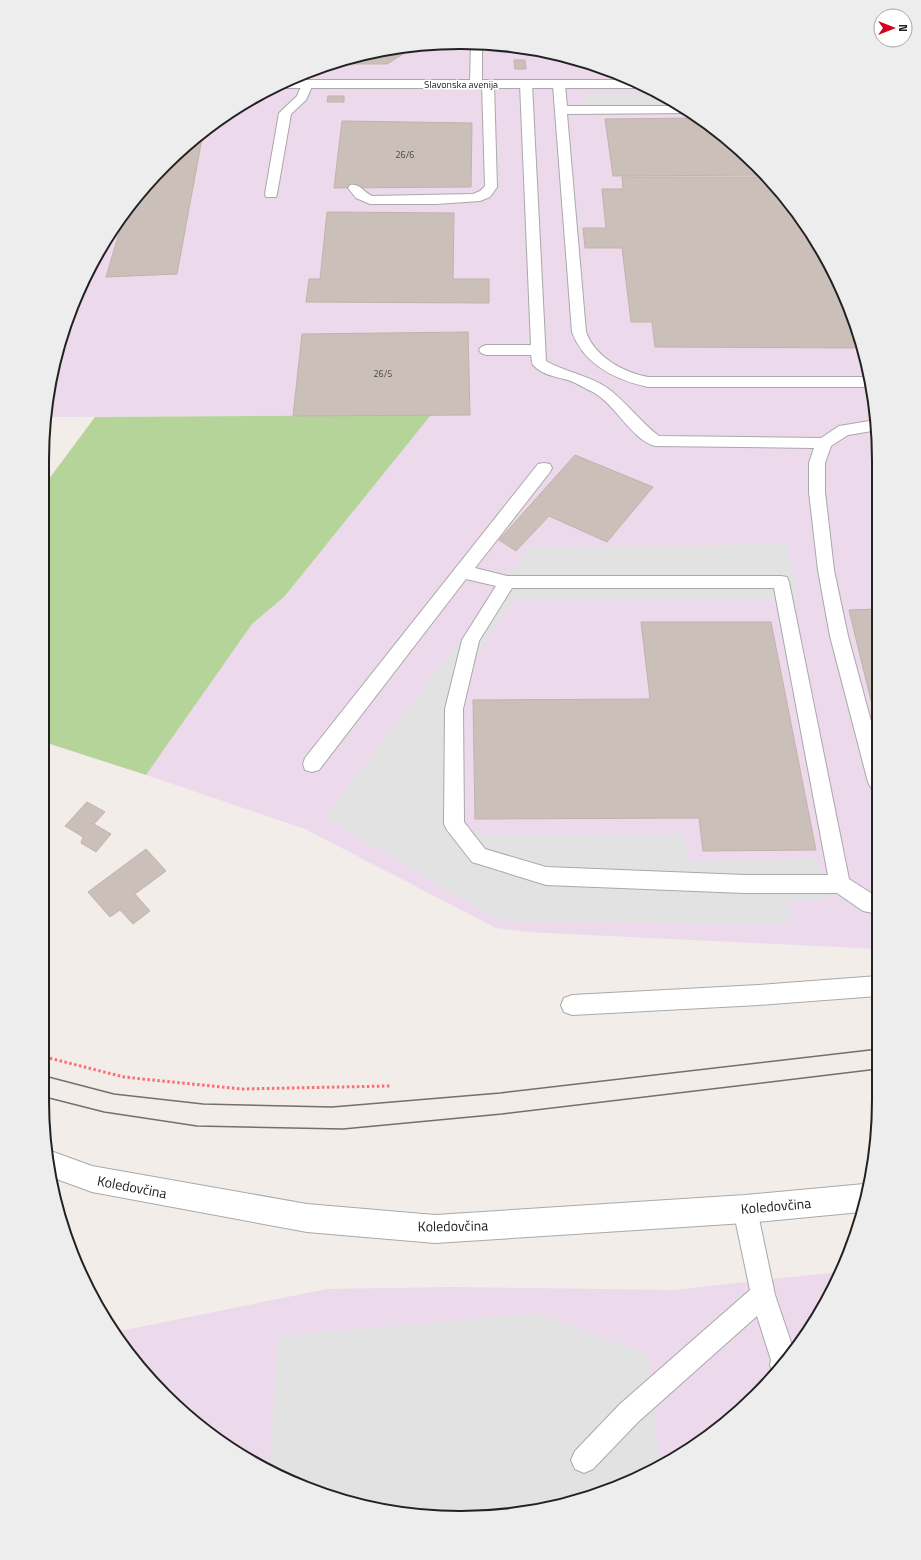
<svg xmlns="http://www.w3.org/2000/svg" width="921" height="1560" font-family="'Titillium Web',sans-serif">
  <rect width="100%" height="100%" fill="#f2ede8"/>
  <path fill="#ecd9eb" d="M 460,42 L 542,50 L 620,74 L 693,112 L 757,165 L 823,251 L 857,326 L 878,433 L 878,949 L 528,932 L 496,928 L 305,829 L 146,775 L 252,624 L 284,597 L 431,415 L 46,417 L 64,326 L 112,228 L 164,165 L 228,113 L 300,74 L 379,50 Z
    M 838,1272 L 809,1332 L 775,1376 L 715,1431 L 620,1486 L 542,1510 L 488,1517 L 406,1514 L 352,1504 L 276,1475 L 228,1447 L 165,1396 L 128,1354 L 115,1332 L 327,1289 L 452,1287 L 674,1290 Z"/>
  <path fill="#b4d49a" d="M 431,415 L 284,597 L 252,624 L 146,775 L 44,742 L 43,487 L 95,417 Z"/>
  <path fill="#e2e2e2" d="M 583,94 L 659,94 L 681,106 L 585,106 Z
    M 787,544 L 799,600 L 511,600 L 449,698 L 449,835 L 684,834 L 689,862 L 817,858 L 827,900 L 787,901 L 791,924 L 500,921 L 324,817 L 492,600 L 530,547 Z
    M 540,1313 L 649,1355 L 659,1464 L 620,1486 L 542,1510 L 488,1517 L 406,1514 L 352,1504 L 269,1471 L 278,1336 Z"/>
  <path fill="#cbbfba" stroke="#c5b1a9" d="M 403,48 L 403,54 L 387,64 L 334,64 L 379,50 Z
    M 514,60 L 525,60 L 526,69 L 515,69 Z
    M 328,96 L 344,96 L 344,102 L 327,102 Z
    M 700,118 L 715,130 L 717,141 L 728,141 L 757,165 L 764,175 L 613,176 L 605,119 Z
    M 342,121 L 472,123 L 471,187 L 334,188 Z
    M 203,133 L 177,274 L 106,277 L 125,213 L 164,165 Z
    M 622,177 L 766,177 L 823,251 L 857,326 L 861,348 L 655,347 L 652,322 L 631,322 L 622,248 L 585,248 L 583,228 L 606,228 L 602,189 L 623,189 Z
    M 327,212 L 454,213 L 453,279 L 489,279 L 489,303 L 306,302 L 309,279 L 320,279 Z
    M 468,332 L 470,415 L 293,416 L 302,334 Z
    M 575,455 L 653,487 L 607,542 L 549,516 L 516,551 L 499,540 Z
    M 878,609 L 878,713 L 874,713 L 849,610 Z
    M 641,622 L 771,622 L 816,850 L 703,851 L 699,818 L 475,819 L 473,700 L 650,699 Z
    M 87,802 L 105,812 L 94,824 L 111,834 L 96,852 L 81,843 L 83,837 L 65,826 Z
    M 146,849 L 166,871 L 135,894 L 150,911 L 133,924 L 120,910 L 110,917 L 88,892 Z"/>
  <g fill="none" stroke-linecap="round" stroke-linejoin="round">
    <g stroke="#a9a9a9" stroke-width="2">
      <path id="service" d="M 471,43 L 482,44 L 482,83 L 480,85 L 472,85 L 470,83 Z
        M 307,81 L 311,82 L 313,84 L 306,100 L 291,114 L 277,194 L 276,197 L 266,197 L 265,194 L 279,113 L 297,96 L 303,82 Z
        M 488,81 L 492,82 L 494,84 L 497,187 L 490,197 L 480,201 L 436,204 L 370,204 L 356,198 L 348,188 L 350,185 C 359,183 364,192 372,196 L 473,194 L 480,191 L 485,186 L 482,84 L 484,82 Z
        M 526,81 L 530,82 L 532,84 L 546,361 C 565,372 588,375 606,387 C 626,401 639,421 659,436 L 821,438 L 839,426 L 876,420 L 878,430 L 848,435 L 831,446 L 825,463 L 825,492 L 834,570 L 848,636 L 878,747 L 878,790 L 871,788 L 868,782 L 830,636 L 818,570 L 809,492 L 809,463 L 814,448 L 655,446 C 632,440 616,405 593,392 C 586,389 578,384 571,381 C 559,377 544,376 534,366 C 531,363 532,358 531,355 L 486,355 L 481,353 L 479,350 L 481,347 L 486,345 L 531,345 L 520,84 L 522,82 Z
        M 559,82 L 563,83 L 565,85 L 567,106 L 682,106 L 693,113 L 567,114 L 586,332 C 595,357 623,372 648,377 L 867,377 L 869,387 L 648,387 C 616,380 584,365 572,332 L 553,85 L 555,83 Z
        M 544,463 L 550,464 L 552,468 L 550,472 L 475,568 L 507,576 L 781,576 L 787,577 L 789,582 L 849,879 L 874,895 L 878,896 L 878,914 L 863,911 L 837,893 L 745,893 L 546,885 L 472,862 L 447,830 L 444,824 L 445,709 L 462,640 L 496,586 L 466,579 L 319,770 L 312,772 L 305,770 L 303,764 L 305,758 L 538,464 ZM 512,588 L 774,588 L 828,875 L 745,875 L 546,867 L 485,849 L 464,822 L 463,709 L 479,641 Z
        M 878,976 L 878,996 L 759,1005 L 572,1015 L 564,1012 L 561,1005 L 564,998 L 572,995 L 759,985 Z
        M 745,1197 L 753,1201 L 757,1209 L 775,1295 L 794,1351 L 776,1375 L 774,1374 L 770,1365 L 771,1360 L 757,1316 L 638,1422 L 593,1469 L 584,1473 L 575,1469 L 571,1460 L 575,1451 L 620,1404 L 750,1290 L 733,1209 L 737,1201 Z"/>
    </g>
    <g stroke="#a9a9a9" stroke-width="2">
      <path id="minor" d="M 289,80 L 632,80 L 645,87 L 640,88 L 282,88 L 277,86 Z"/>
    </g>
    <g stroke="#a9a9a9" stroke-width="2">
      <path id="tertiary" d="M 48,1150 L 92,1166 L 307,1204 L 435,1215 L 745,1195 L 864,1184 L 866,1185 L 861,1212 L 745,1223 L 435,1243 L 307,1232 L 92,1192 L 51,1177 L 46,1154 L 46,1151 Z"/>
    </g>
    <path stroke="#ff6c73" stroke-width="3" stroke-dasharray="2.5 2.5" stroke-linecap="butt" d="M 45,1057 L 124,1077 L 241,1089 L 390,1086"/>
    <use href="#service" fill="#fff" fill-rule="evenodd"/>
    <use href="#minor" fill="#fff" fill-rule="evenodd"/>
    <use href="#tertiary" fill="#fff" fill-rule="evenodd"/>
    <path stroke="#707070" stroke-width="1.5" d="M 45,1076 L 114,1094 L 203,1104 L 332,1107 L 500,1093 L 878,1049
      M 45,1097 L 104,1112 L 197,1126 L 343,1129 L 502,1114 L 878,1069"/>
  </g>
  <g text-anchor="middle" stroke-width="3" stroke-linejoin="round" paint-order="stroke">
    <g font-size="9" fill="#4c4948">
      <text x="405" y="158">26/6</text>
      <text x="383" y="377">26/5</text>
    </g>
    <g font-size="10" fill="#222" stroke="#fff">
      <text x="461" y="88">Slavonska avenija</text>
    </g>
    <g font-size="14" fill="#222" stroke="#fff">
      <text transform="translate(132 1187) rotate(11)" y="5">Koledovčina</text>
      <text transform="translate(776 1206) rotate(-5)" y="5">Koledovčina</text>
      <text transform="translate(453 1226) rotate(-1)" y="5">Koledovčina</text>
    </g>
  </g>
  <path d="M0 0H921V1560H0ZM460 49H461A411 411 0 0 1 872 460V1100A411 411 0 0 1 461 1511H460A411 411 0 0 1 49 1100V460A411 411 0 0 1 460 49Z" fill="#ededed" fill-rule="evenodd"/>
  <path fill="none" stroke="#222" stroke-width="2" d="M460 49H461A411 411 0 0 1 872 460V1100A411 411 0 0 1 461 1511H460A411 411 0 0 1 49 1100V460A411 411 0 0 1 460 49Z"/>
  <g transform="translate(893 28) rotate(90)"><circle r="19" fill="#ffffff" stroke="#a7a7a7"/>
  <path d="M0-3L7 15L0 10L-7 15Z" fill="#d3001f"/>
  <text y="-6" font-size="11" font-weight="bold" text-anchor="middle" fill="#222222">N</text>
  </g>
</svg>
